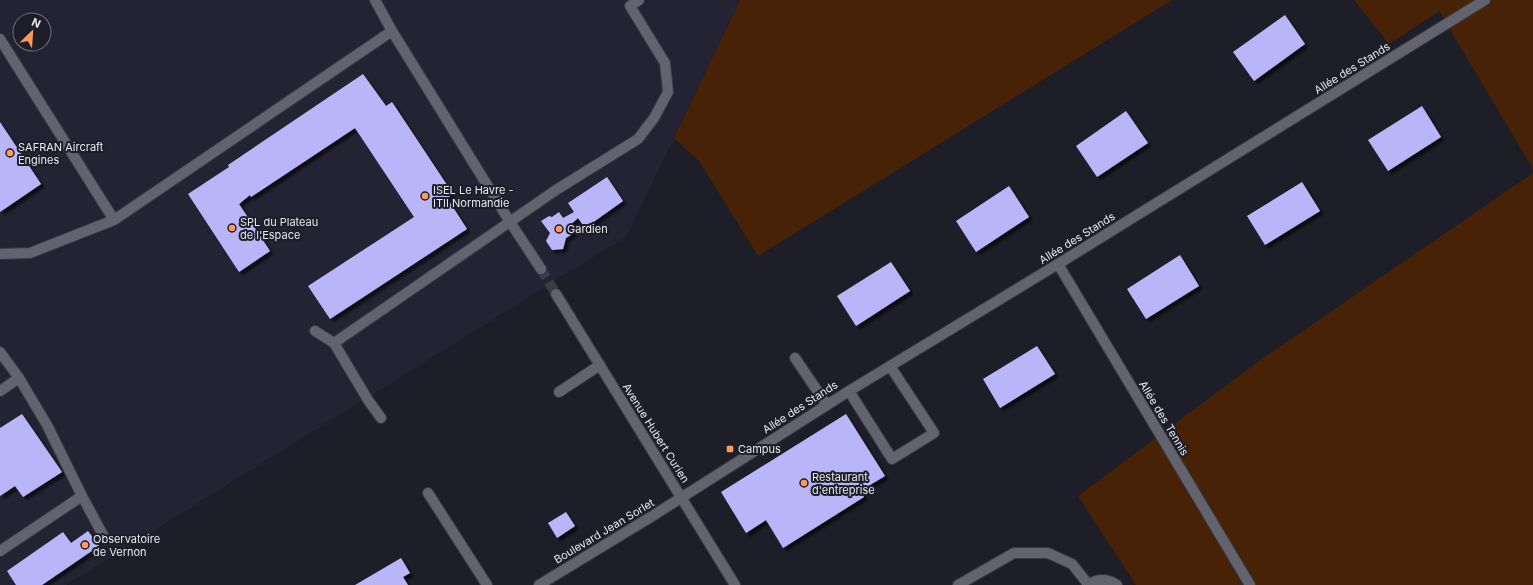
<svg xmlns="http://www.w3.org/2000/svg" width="1533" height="585" font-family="Inter,sans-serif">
  <defs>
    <filter id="shadow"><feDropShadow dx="3.5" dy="3.5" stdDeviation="1" flood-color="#0009"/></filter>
  </defs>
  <rect width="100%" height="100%" fill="#1e1e28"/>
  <path fill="#242333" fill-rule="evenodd" d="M 0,0 L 740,0 L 627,236 L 66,585 L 0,585 ZM 20,20 L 44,20 L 44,44 L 20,44 Z"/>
  <path fill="#482207" d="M 740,0 L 1172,0 L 758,256 L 699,161 L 674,138 Z
    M 1354,0 L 1533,0 L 1533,169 L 1439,11 L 1389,44 Z
    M 1533,173 L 1533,585 L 1136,585 L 1078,496 L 1259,361 Z"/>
  <path fill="#b8b6f8" filter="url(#shadow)" d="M 1285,15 L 1305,44 L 1254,81 L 1233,52 Z
    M 363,74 L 386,106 L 392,102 L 453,194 L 447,198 L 467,229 L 330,319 L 308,286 L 414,217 L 355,128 L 251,197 L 250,195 L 239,204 L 270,251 L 239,272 L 188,194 L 229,167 L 228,165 Z
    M 1422,106 L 1441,137 L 1388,171 L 1368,140 Z
    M 1126,111 L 1148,143 L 1097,177 L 1076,146 Z
    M 0,122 L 41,184 L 0,212 Z
    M 607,177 L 623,201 L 585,228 L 578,218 L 569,226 L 574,233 L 566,238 L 563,249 L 552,250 L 546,241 L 550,233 L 541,221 L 549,216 L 552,217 L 559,212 L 563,218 L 574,212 L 568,203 Z
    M 1302,182 L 1320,211 L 1265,245 L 1247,216 Z
    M 1009,186 L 1029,217 L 976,252 L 956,221 Z
    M 1180,255 L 1199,286 L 1146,319 L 1127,289 Z
    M 891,262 L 910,291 L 856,326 L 837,296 Z
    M 1037,346 L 1055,374 L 1000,408 L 983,379 Z
    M 22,414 L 62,472 L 23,497 L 15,486 L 0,496 L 0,428 Z
    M 846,414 L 885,476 L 860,491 L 864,497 L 783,548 L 766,520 L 746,533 L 721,492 Z
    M 566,512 L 575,526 L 557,538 L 548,523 Z
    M 88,531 L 99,546 L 42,585 L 16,585 L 7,571 L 63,532 L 71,543 Z
    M 401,558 L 410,573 L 403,577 L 408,585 L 355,585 Z"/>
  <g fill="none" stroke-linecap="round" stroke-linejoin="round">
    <path stroke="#3c3c46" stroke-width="10" stroke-dasharray="10 5" stroke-linecap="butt" d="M 541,269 L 556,294"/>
    <g stroke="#393942" stroke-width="12">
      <path id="minor" d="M 375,0 L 392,31 L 510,222 L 541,269
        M 0,39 L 114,220
        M 0,254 L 30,253 L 114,220 L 392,31
        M 1058,264 L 1250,585
        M 556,294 L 735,585
        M 315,331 L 334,343 L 368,400 L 381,418
        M 334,343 L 556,190 L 638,139 L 654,118 L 668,92 L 665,63 L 630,6 L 639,0
        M 0,352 L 19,378 L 47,425 L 82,496 L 0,551
        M 795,358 L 827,405
        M 0,391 L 19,378
        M 849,391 L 892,459 L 934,433 L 890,366
        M 559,392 L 600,365
        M 428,493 L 487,585
        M 82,496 L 104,537
        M 539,585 L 654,515 L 849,391 L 1058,264 L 1485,0
        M 958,585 L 1014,553 L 1048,553 L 1072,564 L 1088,584
        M 1087,585 C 1097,579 1107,578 1117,585"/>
    </g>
    <use href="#minor" stroke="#636370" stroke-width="10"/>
  </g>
  <g fill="#ff9b5a" stroke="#1e1e28" stroke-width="1.5">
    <circle cx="10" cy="153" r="4"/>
    <circle cx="425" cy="196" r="4"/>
    <circle cx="232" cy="228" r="4"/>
    <circle cx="559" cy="229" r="4"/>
    <rect x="726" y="445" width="8" height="8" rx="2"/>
    <circle cx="804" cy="483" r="4"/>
    <circle cx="85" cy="545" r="4"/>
  </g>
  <g text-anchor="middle" stroke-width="4" stroke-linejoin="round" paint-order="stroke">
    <g font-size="11" fill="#e7e7ee" stroke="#1e1e28">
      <text transform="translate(1352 68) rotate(-32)" y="4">Allée des Stands</text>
      <text transform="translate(1077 238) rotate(-32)" y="4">Allée des Stands</text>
      <text transform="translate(800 407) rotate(-33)" y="4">Allée des Stands</text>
      <text transform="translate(1164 418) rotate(59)" y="4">Allée des Tennis</text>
      <text transform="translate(656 433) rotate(58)" y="4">Avenue Hubert Curien</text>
      <text transform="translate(604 531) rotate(-31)" y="4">Boulevard Jean Sorlet</text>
    </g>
    <g font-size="11" fill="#e7e7ee" stroke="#1e1e28" text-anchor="start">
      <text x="18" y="151">SAFRAN Aircraft<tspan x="18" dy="13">Engines</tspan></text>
      <text x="433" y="194">ISEL Le Havre -<tspan x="433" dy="13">ITII Normandie</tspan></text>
      <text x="240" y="226">SPL du Plateau<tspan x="240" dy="13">de l'Espace</tspan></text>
      <text x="567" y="233">Gardien</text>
      <text x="738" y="453">Campus</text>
      <text x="812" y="481">Restaurant<tspan x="812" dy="13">d'entreprise</tspan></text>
      <text x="93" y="543">Observatoire<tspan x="93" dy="13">de Vernon</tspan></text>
    </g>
  </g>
  <g transform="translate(32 32) rotate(25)"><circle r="19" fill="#1e1e28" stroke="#6e6e77"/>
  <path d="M0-3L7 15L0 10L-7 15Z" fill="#ff9b5a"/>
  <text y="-6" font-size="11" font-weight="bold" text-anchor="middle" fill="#e7e7ee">N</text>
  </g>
</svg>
